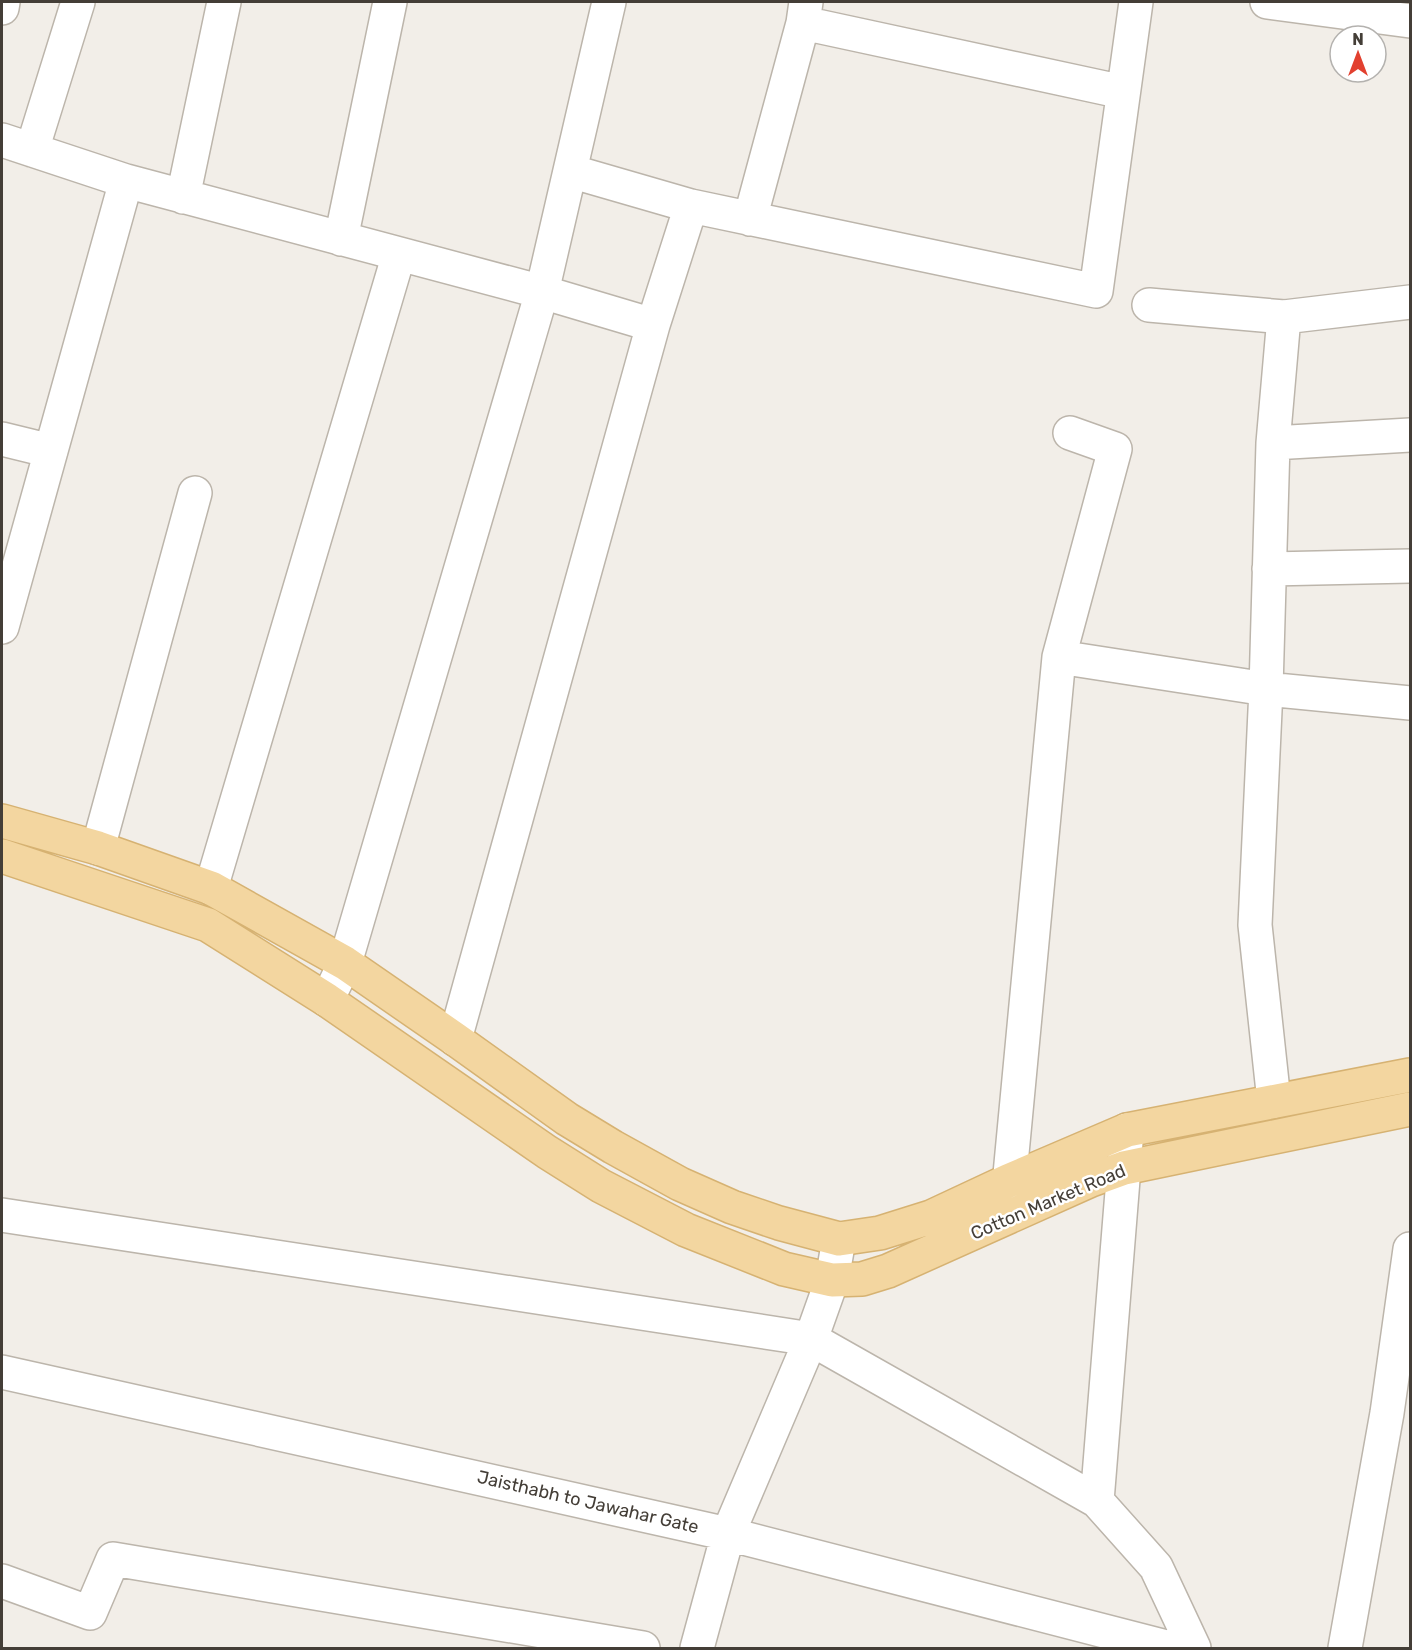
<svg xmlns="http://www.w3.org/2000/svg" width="1412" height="1650" font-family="Rubik,sans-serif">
  <rect width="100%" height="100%" fill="#f2eee8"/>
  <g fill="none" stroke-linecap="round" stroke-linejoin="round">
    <g stroke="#bcb5ab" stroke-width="36">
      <path id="minor" d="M 1267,2 L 1410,21
        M 2,8 L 3,2
        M 803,23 L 1123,92
        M 2,140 L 126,181 L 542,292 L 653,325 L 455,1039
        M 32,150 L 78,2
        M 570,171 L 691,206
        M 183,197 L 224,2
        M 750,219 L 803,23 L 806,2
        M 341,239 L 390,2
        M 1149,305 L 1284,317
        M 653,325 L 691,206 L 1096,291 L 1136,2
        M 2,439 L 51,451
        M 1273,443 L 1410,435
        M 1269,569 L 1410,566
        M 2,627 L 126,181
        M 1059,657 L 1266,689 L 1410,703
        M 98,848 L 195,493
        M 211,888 L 399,254
        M 327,1000 L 345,963 L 542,292 L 609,2
        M 1274,1101 L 1255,925 L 1266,689 L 1273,443 L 1284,317 L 1410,302
        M 1007,1206 L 1059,657 L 1115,449 L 1070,433
        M 2,1215 L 811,1339 L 1097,1501 L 1156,1567 L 1194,1648
        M 2,1372 L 728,1534 L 1170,1648
        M 1097,1501 L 1127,1130
        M 2,1581 L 90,1613 L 113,1559 L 643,1648
        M 697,1648 L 728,1534 L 811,1339 L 832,1280 L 839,1239
        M 1345,1648 L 1387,1413 L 1410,1249"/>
    </g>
    <g stroke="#d6b272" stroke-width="36">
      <path id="major" d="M 2,821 L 98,848 L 211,888 L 345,963 L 455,1039 L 567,1119 L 613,1147 L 680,1184 L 732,1207 L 779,1223 L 839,1239 L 880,1233 L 931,1217 L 1008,1181 L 1127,1130 L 1410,1075
        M 2,856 L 208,925 L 327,1000 L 547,1152 L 601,1186 L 686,1230 L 784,1269 L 832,1280 L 862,1279 L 888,1271 L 1091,1180 L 1124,1168 L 1410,1109"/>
    </g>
    <use href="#minor" stroke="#fff" stroke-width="33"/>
    <use href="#major" stroke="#f3d6a0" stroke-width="33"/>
  </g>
  <g text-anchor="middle" stroke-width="5" stroke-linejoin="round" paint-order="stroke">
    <g font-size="18" fill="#443e37" stroke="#fff">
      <text transform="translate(1048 1202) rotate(-23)" y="6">Cotton Market Road</text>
      <text transform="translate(588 1502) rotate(13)" y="6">Jaisthabh to Jawahar Gate</text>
    </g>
  </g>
  <rect width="1412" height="1650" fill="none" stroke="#443e37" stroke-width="6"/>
  <g transform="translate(1358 54)"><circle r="28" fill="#ffffff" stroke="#b4b2af" stroke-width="1.5"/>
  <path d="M0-4.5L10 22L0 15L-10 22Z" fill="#e2402f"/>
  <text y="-9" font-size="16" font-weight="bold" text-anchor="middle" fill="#443e37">N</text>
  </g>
</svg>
